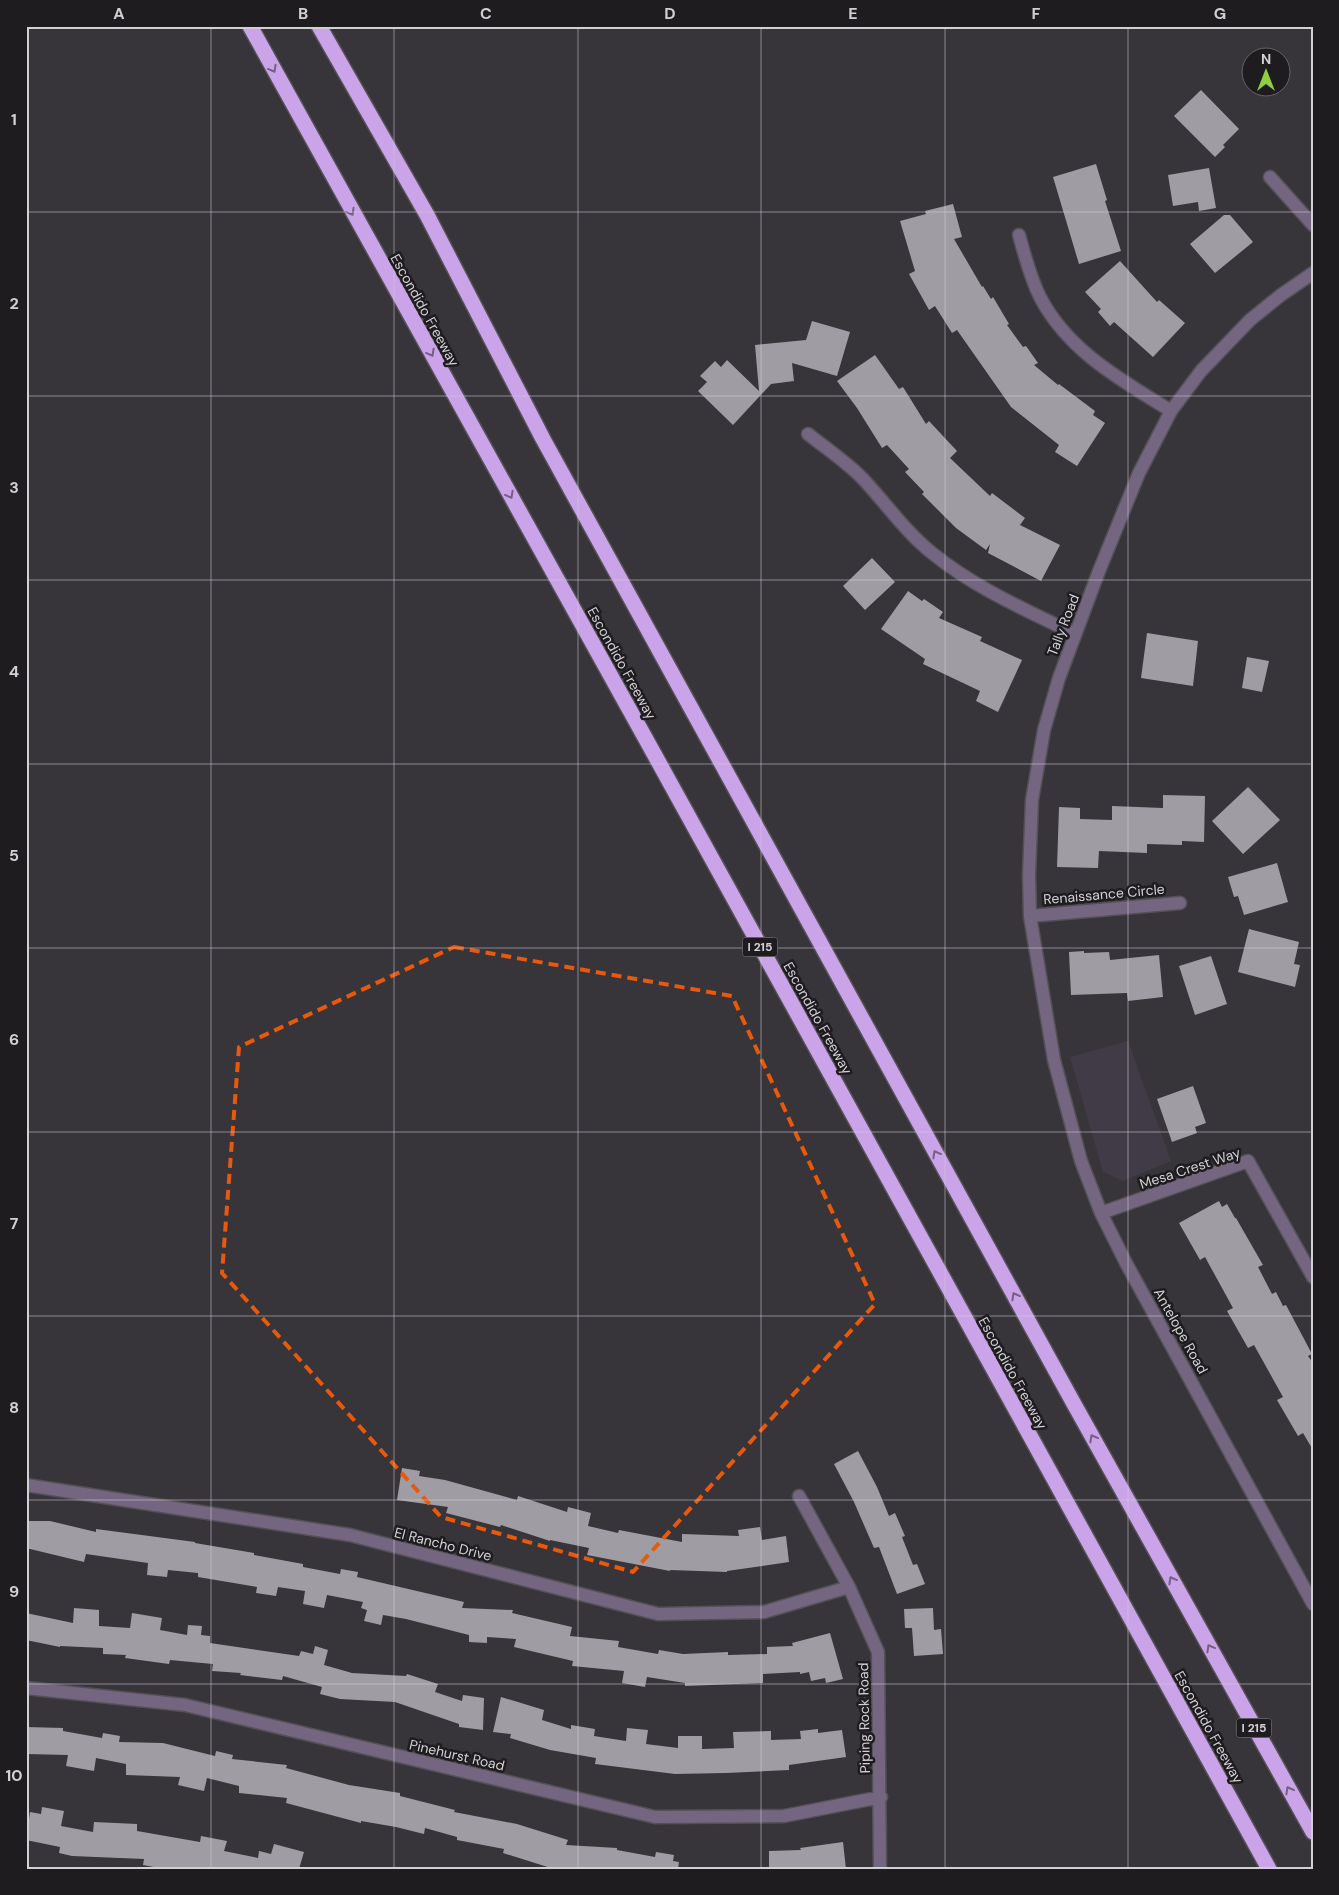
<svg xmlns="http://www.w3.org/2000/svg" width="1339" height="1895" font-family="'DM Sans',sans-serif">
  <rect width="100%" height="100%" fill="#37343a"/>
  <path fill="#413b47" d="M 1128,1041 L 1171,1161 L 1123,1181 L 1103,1172 L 1070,1057 Z"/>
  <path fill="#a09ca4" d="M 1201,90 L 1239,129 L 1223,145 L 1225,147 L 1215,157 L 1174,116 Z
    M 1096,164 L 1107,200 L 1105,201 L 1121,251 L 1079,264 L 1053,177 Z
    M 1209,168 L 1216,208 L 1199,211 L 1198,202 L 1173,206 L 1168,175 Z
    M 953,204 L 962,237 L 954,239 L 982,287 L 983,286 L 991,299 L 993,297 L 1009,324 L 1007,325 L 1023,347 L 1026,346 L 1038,363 L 1034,365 L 1058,385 L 1059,384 L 1095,411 L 1093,415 L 1105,423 L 1077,466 L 1055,452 L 1059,445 L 1011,407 L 957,330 L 952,333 L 935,306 L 929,310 L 909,274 L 915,271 L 900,221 L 926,214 L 925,211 Z
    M 1224,215 L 1230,215 L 1253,242 L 1215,273 L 1190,244 Z
    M 1120,261 L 1157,302 L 1159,300 L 1185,323 L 1153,357 L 1114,322 L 1110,326 L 1098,312 L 1101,309 L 1085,292 Z
    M 812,321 L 850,332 L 837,376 L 792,363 L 794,381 L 771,384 L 733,425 L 698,391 L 707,382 L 700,376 L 715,361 L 721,367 L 727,360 L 759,391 L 755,345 L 806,340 Z
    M 875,355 L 899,389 L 903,387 L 926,424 L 929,421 L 957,451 L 950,458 L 990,496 L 992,493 L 1025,518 L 1020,525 L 1060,545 L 1041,581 L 988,553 L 990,544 L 986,550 L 956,528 L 922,494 L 924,492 L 905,472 L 909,469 L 887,445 L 882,448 L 857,408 L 837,381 Z
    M 872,558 L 895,582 L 865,610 L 843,586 Z
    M 908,591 L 922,601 L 924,599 L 943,612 L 939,618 L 982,637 L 980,641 L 1022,660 L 998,712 L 976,701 L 980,691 L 923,664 L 925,659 L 881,629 Z
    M 1147,633 L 1198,641 L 1193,686 L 1141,678 Z
    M 1247,657 L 1269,661 L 1262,692 L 1242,688 Z
    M 1248,787 L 1280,820 L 1243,854 L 1212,821 Z
    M 1163,795 L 1205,796 L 1204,842 L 1182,841 L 1182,845 L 1147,844 L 1147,853 L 1099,851 L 1098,868 L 1057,867 L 1059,807 L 1080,808 L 1080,819 L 1112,820 L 1112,806 L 1163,808 Z
    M 1277,863 L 1288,902 L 1244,915 L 1238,896 L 1234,897 L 1228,877 Z
    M 1249,929 L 1299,942 L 1294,964 L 1300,965 L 1295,987 L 1238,972 Z
    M 1084,951 L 1084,953 L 1109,952 L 1110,960 L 1159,955 L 1163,997 L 1128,1001 L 1127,993 L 1071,995 L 1069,952 Z
    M 1211,956 L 1227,1004 L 1195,1015 L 1179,966 Z
    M 1193,1086 L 1206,1123 L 1195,1127 L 1197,1133 L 1172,1142 L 1157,1099 Z
    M 1219,1201 L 1222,1207 L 1227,1204 L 1235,1218 L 1236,1218 L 1263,1265 L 1258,1267 L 1272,1294 L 1276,1292 L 1283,1306 L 1286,1305 L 1312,1354 L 1308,1356 L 1313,1363 L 1313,1450 L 1303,1433 L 1298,1436 L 1277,1400 L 1283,1397 L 1254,1345 L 1248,1348 L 1227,1311 L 1233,1308 L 1205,1257 L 1200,1260 L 1179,1223 Z
    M 858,1451 L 877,1487 L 889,1516 L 895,1513 L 905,1536 L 902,1537 L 913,1565 L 917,1564 L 925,1584 L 897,1594 L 879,1547 L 874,1548 L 854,1502 L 834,1464 Z
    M 402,1468 L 420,1471 L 419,1476 L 445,1480 L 517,1500 L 518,1496 L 567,1512 L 568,1507 L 591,1513 L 588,1526 L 618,1533 L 619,1530 L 682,1542 L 682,1534 L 739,1536 L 738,1530 L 760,1527 L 762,1540 L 786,1536 L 789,1562 L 727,1571 L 727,1572 L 670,1570 L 670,1571 L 587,1555 L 589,1548 L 550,1540 L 550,1541 L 501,1525 L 500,1527 L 446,1513 L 448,1507 L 397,1500 Z
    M 26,1521 L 50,1521 L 96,1532 L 96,1529 L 195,1542 L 195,1543 L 254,1553 L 254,1555 L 303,1564 L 303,1567 L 340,1574 L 341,1569 L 358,1572 L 357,1577 L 464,1602 L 462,1608 L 513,1610 L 512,1613 L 572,1627 L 570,1636 L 619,1641 L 618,1647 L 658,1654 L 659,1650 L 683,1654 L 728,1652 L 728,1655 L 767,1654 L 767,1647 L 793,1646 L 792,1643 L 830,1633 L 843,1679 L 826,1683 L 825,1678 L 811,1681 L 809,1672 L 800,1674 L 800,1672 L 763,1674 L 763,1683 L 685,1686 L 685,1683 L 647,1677 L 645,1687 L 622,1683 L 624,1671 L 572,1666 L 573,1661 L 514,1647 L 516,1639 L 487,1637 L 487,1643 L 469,1642 L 469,1635 L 406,1619 L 383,1615 L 381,1625 L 364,1621 L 367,1610 L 361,1608 L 363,1602 L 327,1595 L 324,1608 L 303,1604 L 305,1591 L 278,1587 L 276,1596 L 256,1593 L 257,1587 L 198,1577 L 198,1573 L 168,1570 L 167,1577 L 147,1575 L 148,1563 L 86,1554 L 84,1562 L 26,1548 Z
    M 74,1608 L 99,1610 L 99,1626 L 130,1628 L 132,1613 L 162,1618 L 160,1630 L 187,1635 L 188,1625 L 202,1626 L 201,1635 L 210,1636 L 210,1643 L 299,1656 L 301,1651 L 313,1654 L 315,1646 L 328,1650 L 324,1665 L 352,1673 L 406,1676 L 407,1674 L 438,1684 L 435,1692 L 462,1701 L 463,1695 L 484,1698 L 483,1730 L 459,1727 L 459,1724 L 395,1702 L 340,1699 L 320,1694 L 322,1687 L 283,1676 L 282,1680 L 240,1675 L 241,1673 L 212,1671 L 213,1664 L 170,1660 L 169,1664 L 125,1658 L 126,1655 L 103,1654 L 103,1648 L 60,1646 L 60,1647 L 26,1640 L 26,1613 L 73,1623 Z
    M 933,1608 L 934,1630 L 941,1629 L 943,1654 L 914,1656 L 912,1628 L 905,1628 L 904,1609 Z
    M 501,1697 L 544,1710 L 542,1720 L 571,1729 L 571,1725 L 595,1729 L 594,1736 L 626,1741 L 627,1728 L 648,1730 L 646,1744 L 678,1748 L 678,1736 L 702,1736 L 702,1749 L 734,1748 L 733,1732 L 771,1731 L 771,1740 L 801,1739 L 800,1731 L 818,1729 L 818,1733 L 842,1730 L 846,1757 L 789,1765 L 789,1770 L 726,1773 L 675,1774 L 595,1764 L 596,1758 L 550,1750 L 510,1738 L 511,1734 L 493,1732 Z
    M 26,1727 L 63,1728 L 63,1731 L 102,1738 L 103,1733 L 120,1736 L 119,1742 L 163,1743 L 215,1756 L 216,1751 L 233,1755 L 232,1759 L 287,1765 L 286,1768 L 349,1785 L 400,1793 L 400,1796 L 455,1810 L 454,1812 L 517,1824 L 568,1840 L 566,1845 L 617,1848 L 617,1850 L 655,1857 L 656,1852 L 674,1855 L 673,1861 L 679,1862 L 678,1869 L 554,1869 L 503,1853 L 504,1849 L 457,1840 L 457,1837 L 425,1828 L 424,1834 L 396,1827 L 361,1821 L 361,1823 L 286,1803 L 287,1798 L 239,1793 L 239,1786 L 207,1778 L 204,1791 L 178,1785 L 180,1777 L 126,1775 L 126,1764 L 96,1758 L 94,1771 L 66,1766 L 68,1755 L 26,1754 Z
    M 42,1807 L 64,1811 L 61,1826 L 93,1832 L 94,1822 L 137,1824 L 137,1831 L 200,1842 L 201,1836 L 227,1841 L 224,1851 L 258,1858 L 259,1851 L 271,1854 L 274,1844 L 304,1852 L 299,1869 L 164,1869 L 143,1865 L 144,1859 L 72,1856 L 59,1853 L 60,1847 L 26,1840 L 30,1812 L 41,1814 Z
    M 843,1842 L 846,1869 L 769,1869 L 769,1851 L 801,1850 L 800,1848 Z"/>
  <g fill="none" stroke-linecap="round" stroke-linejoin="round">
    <g stroke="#535056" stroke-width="15">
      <path id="minor" d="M 1270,177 L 1313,225
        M 1019,235 C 1025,256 1030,277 1040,297 C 1068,351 1121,380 1171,411
        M 1313,273 L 1281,295 L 1250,320 L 1201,371 L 1171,411 L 1139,473 L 1099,571 L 1059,678 L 1044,730 L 1032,800 L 1029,875 L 1030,916 L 1054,1060 L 1081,1161 L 1101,1213 L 1126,1263 L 1313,1604
        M 808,434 C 827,449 848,463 864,480 C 887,505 906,532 932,553 C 975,588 1026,610 1075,634
        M 1030,916 L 1180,903
        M 1101,1213 L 1248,1161 L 1313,1277
        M 26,1485 L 350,1535 L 658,1614 L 764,1612 L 849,1587
        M 799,1496 L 849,1587 L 878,1652 L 880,1869
        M 26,1688 L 185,1705 L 655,1817 L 784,1816 L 881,1797"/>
    </g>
    <g stroke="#535056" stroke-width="18">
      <path id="highway" d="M 250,26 L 658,761 L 1269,1869
        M 319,26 L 427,215 L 543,439 L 1074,1404 L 1313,1832"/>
    </g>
    <use href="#minor" stroke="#746580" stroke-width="12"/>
    <use href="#highway" stroke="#cba3e8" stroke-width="15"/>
  </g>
  <defs><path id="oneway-chevron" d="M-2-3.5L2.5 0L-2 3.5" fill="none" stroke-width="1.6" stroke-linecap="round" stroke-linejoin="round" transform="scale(1.25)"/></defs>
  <g stroke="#746084">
    <use href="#oneway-chevron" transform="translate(273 69) rotate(61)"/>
    <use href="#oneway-chevron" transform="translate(351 212) rotate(61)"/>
    <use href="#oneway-chevron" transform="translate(431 353) rotate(61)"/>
    <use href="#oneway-chevron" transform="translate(510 495) rotate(61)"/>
    <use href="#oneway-chevron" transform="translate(936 1154) rotate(-119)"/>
    <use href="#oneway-chevron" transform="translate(1015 1296) rotate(-119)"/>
    <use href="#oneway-chevron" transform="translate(1093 1438) rotate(-119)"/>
    <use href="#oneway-chevron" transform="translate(1172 1580) rotate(-119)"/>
    <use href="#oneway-chevron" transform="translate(1210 1648) rotate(-119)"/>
    <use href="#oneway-chevron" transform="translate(1289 1790) rotate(-119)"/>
  </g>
  <path fill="none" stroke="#e8590c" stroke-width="4" stroke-dasharray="10 6" stroke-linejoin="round" d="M 454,947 L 732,996 L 875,1304 L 633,1572 L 441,1517 L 222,1273 L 239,1047 Z"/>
  <path fill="none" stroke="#d2d0d4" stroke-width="1" stroke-opacity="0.55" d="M 211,26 L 211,1869M 394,26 L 394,1869M 578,26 L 578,1869M 761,26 L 761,1869M 945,26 L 945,1869M 1128,26 L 1128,1869M 26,212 L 1313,212M 26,396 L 1313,396M 26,580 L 1313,580M 26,764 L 1313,764M 26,948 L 1313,948M 26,1132 L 1313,1132M 26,1316 L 1313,1316M 26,1500 L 1313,1500M 26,1684 L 1313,1684"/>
  <g text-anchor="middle" stroke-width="5" stroke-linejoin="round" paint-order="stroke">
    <g fill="#1e1c1f" stroke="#9c9a9e" stroke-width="1">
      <rect x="742.5" y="937.5" width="35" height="19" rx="4"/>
      <rect x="1236.5" y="1718.5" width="35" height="19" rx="4"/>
    </g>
    <g font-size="12" font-weight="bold" fill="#d2d0d4">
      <text x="760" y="951">I 215</text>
      <text x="1254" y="1732">I 215</text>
    </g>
    <g font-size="14" fill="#d2d0d4" stroke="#1e1c1f">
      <text transform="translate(425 310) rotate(61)" y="5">Escondido Freeway</text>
      <text transform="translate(1063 625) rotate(-69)" y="5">Tally Road</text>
      <text transform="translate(622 663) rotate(61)" y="5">Escondido Freeway</text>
      <text transform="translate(1104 894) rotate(-5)" y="5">Renaissance Circle</text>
      <text transform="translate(818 1018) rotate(61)" y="5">Escondido Freeway</text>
      <text transform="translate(1190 1168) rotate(-18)" y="5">Mesa Crest Way</text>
      <text transform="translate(1181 1331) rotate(61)" y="5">Antelope Road</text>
      <text transform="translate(1013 1373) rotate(61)" y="5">Escondido Freeway</text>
      <text transform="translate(443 1544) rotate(14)" y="5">El Rancho Drive</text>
      <text transform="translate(864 1718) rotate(-91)" y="5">Piping Rock Road</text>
      <text transform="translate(1209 1727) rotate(61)" y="5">Escondido Freeway</text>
      <text transform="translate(457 1755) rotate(13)" y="5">Pinehurst Road</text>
    </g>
  </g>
  <rect width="1339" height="1895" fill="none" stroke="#1e1c1f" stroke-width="55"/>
  <g transform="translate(1266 72)"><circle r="24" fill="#1e1c1f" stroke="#666467"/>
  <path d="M0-4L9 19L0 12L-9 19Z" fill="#90cd41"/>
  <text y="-8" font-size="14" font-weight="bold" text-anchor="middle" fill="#d2d0d4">N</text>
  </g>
  <rect x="28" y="28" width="1284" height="1840" fill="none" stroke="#d2d0d4" stroke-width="2"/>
  <g font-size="16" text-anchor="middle" font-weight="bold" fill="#d2d0d4">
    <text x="119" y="19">A</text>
    <text x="303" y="19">B</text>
    <text x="486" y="19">C</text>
    <text x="670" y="19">D</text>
    <text x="853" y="19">E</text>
    <text x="1036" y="19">F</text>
    <text x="1220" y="19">G</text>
    <text x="14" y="125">1</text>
    <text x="14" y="309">2</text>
    <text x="14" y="493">3</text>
    <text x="14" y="677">4</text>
    <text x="14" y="861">5</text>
    <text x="14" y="1045">6</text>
    <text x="14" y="1229">7</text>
    <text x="14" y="1413">8</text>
    <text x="14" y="1597">9</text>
    <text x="14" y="1781">10</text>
  </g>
</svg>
